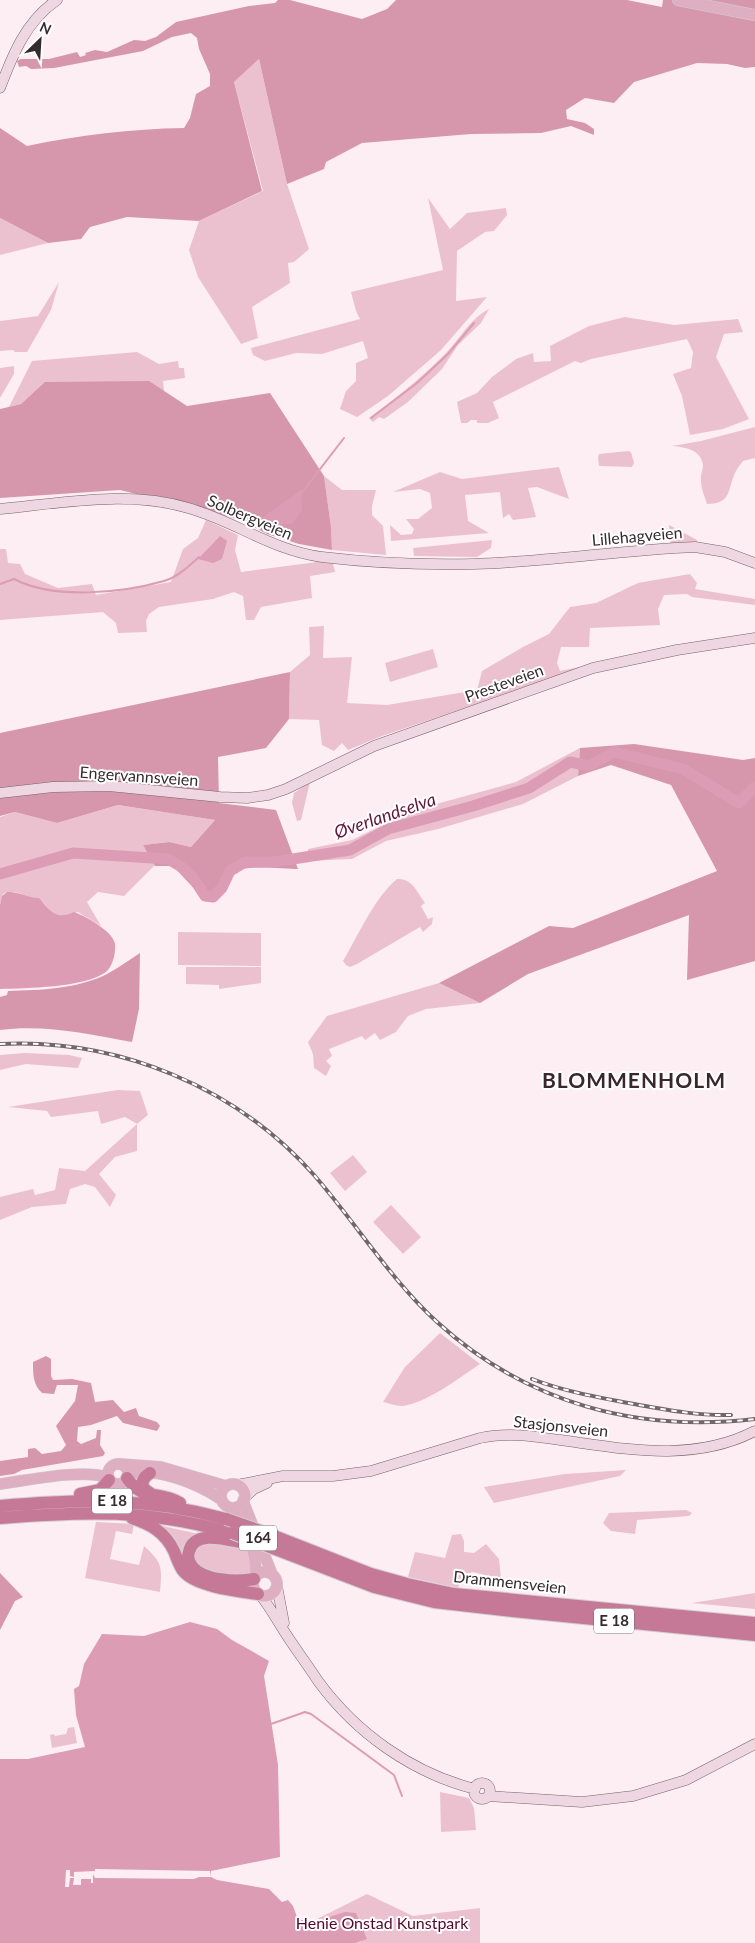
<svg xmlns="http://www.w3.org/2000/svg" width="755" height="1943" font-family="Lato,sans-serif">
  <rect width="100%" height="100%" fill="#fdeef3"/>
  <path fill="#ecc1cf" d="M 259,59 L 287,184 L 309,249 L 294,262 L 288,263 L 290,283 L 252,307 L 258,338 L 241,344 L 198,277 L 189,250 L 199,221 L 263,191 L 234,82 Z
    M 428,198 L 450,229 L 467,213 L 506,208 L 507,215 L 494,231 L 485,232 L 457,251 L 456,301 L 487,297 L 441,350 L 388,396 L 357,417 L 340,409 L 346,391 L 356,381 L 356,363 L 368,358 L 363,341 L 322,354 L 296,353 L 265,361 L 253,355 L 251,348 L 360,319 L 356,311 L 351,292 L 443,270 Z
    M 0,218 L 48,243 L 0,255 Z
    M 59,282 L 51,310 L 27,352 L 15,352 L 13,350 L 0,351 L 0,321 L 38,316 Z
    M 489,309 L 481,323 L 458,345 L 442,369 L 408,402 L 384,419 L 379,417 L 373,422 L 369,418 C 395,399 420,379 443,356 C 459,341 469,319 489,309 Z
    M 625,317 L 674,325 L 738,319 L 743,332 L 724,334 L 716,357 L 749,419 L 723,429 L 690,435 L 682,396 L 673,374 L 691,368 L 693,352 L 687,339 L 591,359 L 581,363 L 575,361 L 493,402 L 499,418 L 488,423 L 477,423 L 477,420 L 471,420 L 467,423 L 461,423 L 457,402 L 477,393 L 492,377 L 516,359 L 533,353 L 534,362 L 551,361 L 550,346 L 589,326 Z
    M 137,352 L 159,364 L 178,361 L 179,368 L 184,368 L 185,378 L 163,381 L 164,391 L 46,382 L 21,404 L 9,407 L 32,361 Z
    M 14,366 L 14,374 L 0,398 L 0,368 Z
    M 755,427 L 755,458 L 743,461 C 741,464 738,467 736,471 C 727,488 733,504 707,504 C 705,497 701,489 701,481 C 700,476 703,470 703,465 C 701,449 684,447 672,446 L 701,441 Z
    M 628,451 L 631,452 L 634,463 L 632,467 L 599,466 L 598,458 L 599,454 Z
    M 559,467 L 569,499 L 537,487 L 528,488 L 536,517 L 513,520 L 509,514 L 503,518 L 500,492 L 465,495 L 468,521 L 489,533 L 391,541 L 390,525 L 401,535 L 412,534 L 414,529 L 406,519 L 418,519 L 432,508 L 430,493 L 420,489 L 393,492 L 440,472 L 462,479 Z
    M 324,476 L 342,490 L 376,490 L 372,506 L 372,515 L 383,526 L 386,555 L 332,550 L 331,527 Z
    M 206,520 L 238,535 L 235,550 L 241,572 L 332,560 L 335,572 L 310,576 L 312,598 L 261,607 L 254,620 L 246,620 L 243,596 L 234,592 L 213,599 L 159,607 L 149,614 L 146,621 L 147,632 L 118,633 L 116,623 L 103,612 L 0,620 L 0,549 L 6,549 L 8,563 L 20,564 L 25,574 L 58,588 L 92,584 L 96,595 L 171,582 L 183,549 L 198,538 Z
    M 669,525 L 697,540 L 697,543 L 670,544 Z
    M 492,540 L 491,548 L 477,557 L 414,556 L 413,548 Z
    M 690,574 L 697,583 L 695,589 L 755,599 L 755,605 L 692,597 L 687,594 L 664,595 L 658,609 L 660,625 L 590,628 L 589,647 L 561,647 L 557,663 L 560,671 L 580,667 L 545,681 L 382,736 L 348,750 L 342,743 L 334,751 L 322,745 L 319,720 L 289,719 L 290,672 L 310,655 L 309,627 L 324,626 L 323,658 L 352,657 L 347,703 L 387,705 L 477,690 L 482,671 L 523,647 L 549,634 L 570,607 L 596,603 L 638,583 Z
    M 433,649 L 438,667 L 390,682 L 385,663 Z
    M 580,748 L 578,776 L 523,804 L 438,829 L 386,841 L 352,859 L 307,861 L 308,849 L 352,840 L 411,811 L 516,782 Z
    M 310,782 L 301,820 L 297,821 L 292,803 L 294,793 Z
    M 118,805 L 215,820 L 191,847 L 168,842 L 143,845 L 155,865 L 124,896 L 98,892 L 87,902 L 101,926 L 78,912 L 64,916 L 57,915 L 51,912 L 43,902 L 36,899 L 15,892 L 7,892 L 3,894 L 0,905 L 0,817 L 15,812 L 57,823 Z
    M 397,879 C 412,878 417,892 425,903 L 421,906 L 428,919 L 433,917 L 432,924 L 423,932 L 420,927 L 357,964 L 350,967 L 346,965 L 343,961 C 358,936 374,898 397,879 Z
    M 178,932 L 261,933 L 261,966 L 178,965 Z
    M 186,967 L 261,967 L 261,983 L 219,989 L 219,985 L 186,984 Z
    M 439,983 L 480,1003 L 426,1009 L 408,1016 L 396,1032 L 380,1040 L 375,1033 L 365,1040 L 362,1036 L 329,1049 L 332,1056 L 326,1061 L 331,1066 L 326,1076 L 314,1068 L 313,1054 L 308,1042 L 327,1016 Z
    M 25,1053 L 69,1055 L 82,1058 L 78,1068 L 26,1064 L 0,1070 L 0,1055 Z
    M 118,1090 L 140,1091 L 148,1115 L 137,1124 L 137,1151 L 115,1157 L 99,1174 L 116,1195 L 110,1207 L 95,1187 L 85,1184 L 70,1189 L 66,1204 L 32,1207 L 0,1220 L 0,1197 L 33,1189 L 35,1195 L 55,1190 L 59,1168 L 85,1171 L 137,1124 L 125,1117 L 101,1124 L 98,1111 L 51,1117 L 47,1111 L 8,1107 Z
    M 353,1155 L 367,1172 L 345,1191 L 330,1173 Z
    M 391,1205 L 421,1237 L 403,1254 L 373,1222 Z
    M 440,1333 L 480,1364 C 459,1378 427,1403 402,1406 C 396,1406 388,1403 383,1402 L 405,1367 Z
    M 626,1470 L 620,1476 L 494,1503 L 484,1487 L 565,1474 Z
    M 686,1510 L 692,1513 L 689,1516 L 637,1520 L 635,1534 L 611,1531 L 603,1523 L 609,1513 Z
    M 96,1522 L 134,1524 L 132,1534 L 116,1531 L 110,1559 L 139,1565 L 144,1546 C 163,1563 162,1567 160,1592 L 85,1578 Z
    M 158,1525 L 199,1534 L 185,1562 Z
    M 461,1534 L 464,1541 L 464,1552 L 474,1553 L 486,1544 L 499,1559 L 501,1579 L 473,1572 L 463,1575 L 458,1588 L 408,1577 L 415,1552 L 445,1558 L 452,1535 Z
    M 199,1542 L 234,1544 L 250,1549 L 250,1573 L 243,1578 L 201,1569 L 191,1555 Z
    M 755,1593 L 755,1609 L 692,1603 Z
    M 74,1727 L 77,1743 L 52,1748 L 50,1735 L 54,1734 L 55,1736 L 66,1734 L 68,1728 Z
    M 440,1792 L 469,1798 L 474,1808 L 476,1830 L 441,1832 Z
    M 367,1894 L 413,1916 L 480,1908 L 480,1943 L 358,1943 L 362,1941 L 320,1920 L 315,1920 Z"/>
  <path fill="#d697ad" d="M 278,0 L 290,0 L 362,19 L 387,9 L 396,0 L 627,0 L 662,7 L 663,0 L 755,0 L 755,67 L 745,68 L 727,64 L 697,63 L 634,82 L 614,103 L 585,98 L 566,110 L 567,119 L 585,123 L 594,129 L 594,135 L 571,126 L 541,133 L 471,134 L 362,143 L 326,162 L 324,169 L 287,184 L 259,59 L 234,82 L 262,191 L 199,221 L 127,217 L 90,227 L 81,239 L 48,243 L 0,218 L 0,128 L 27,146 C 79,135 131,129 184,128 L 190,118 L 196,94 L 210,86 L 210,74 L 199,49 L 197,38 L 191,33 L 172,37 L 143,51 L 54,68 L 31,69 L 26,66 L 19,67 L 17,61 L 21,59 L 49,59 L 77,52 L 80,57 L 86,55 L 85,53 L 95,50 L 107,52 L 134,40 L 145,41 L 156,37 L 176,22 L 249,6 L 275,3 Z
    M 149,381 L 187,406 L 270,393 L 324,476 L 331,527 L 332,550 L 299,544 L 267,534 L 241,520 L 120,490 L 0,498 L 0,409 L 21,404 L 45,382 Z
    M 290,672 L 289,719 L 266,748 L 218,757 L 219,803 L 276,810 L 298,869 C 284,869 245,864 236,872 C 226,880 226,890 214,899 L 202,897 L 173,866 L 155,866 L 143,845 L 169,842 L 191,847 L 215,820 L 118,805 L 57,823 L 15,812 L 0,816 L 0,733 Z
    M 634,744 L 743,760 L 755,758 L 755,961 L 687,980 L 689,915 L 528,974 L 480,1003 L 439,983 L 549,926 L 573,928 L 717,871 L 671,785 L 611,765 L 578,776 L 580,748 Z
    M 140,953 L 139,1009 L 132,1042 C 89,1034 44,1024 0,1030 L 0,997 L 7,995 L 8,991 C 41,990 77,989 107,974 C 118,968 129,960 140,953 Z
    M 46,1356 L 51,1359 L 51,1376 L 53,1380 L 72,1379 L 91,1383 L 95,1402 L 113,1400 L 124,1412 L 136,1408 L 139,1416 L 157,1422 L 160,1426 L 157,1431 L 123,1423 L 117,1416 L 91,1425 L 78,1427 L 77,1441 L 81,1444 L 96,1438 L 97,1430 L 101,1430 L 100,1445 L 105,1453 L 103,1456 L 22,1470 L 14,1474 L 0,1476 L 0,1461 L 28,1457 L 28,1449 L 35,1448 L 42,1454 L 61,1451 L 66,1445 L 56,1426 L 75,1401 L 78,1385 L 57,1385 L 54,1394 L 42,1393 C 33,1385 33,1374 33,1362 Z
    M 0,1573 L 23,1597 L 15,1601 L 0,1630 Z"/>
  <path fill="#dc9cb3" d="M 301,490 L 302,510 L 292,524 L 278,524 L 263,517 Z
    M 220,536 L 227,541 L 222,559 L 213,563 L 198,559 Z
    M 7,892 C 18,891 29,898 39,898 C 50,910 55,921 74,912 C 85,916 113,931 115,944 C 116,952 113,966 106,972 C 84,988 25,988 0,989 L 0,905 L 2,896 Z
    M 190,1622 L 217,1629 L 232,1640 L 269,1661 L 264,1676 L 278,1765 L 280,1857 L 211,1871 L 211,1877 L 217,1880 L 269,1889 L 282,1902 L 288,1900 L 293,1906 L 298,1920 L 320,1920 L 345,1912 L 356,1913 L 367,1939 L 356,1943 L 0,1943 L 0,1759 L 28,1759 L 85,1747 L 76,1715 L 74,1689 L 79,1686 L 84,1664 L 102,1634 L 144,1636 Z"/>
  <path fill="#fdeef3" d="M 95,1869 L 210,1871 L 211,1877 L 199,1877 L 194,1879 L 101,1878 L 95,1878 L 93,1874 L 93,1883 L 91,1883 L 91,1879 L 81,1879 L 81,1885 L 73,1885 L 74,1878 L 70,1878 L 69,1887 L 65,1887 L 66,1870 L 70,1870 L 70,1876 L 74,1877 L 74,1872 L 95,1871 Z"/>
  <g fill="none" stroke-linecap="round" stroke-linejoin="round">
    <path stroke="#dc9cb3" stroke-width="2" d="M 371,418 L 417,383 L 448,354 L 474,323
      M 300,495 L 344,438
      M 0,584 L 14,579 C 54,600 122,593 164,581 C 178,577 189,566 199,557
      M 271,1724 L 305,1712 L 311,1714 L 394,1775 L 402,1796"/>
    <path stroke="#dc9cb3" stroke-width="11" d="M 0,874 L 73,853 L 168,859 L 180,866 L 192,876 L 205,896 L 213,897 L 222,888 L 230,871 L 245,862 L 274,862 L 350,850 L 388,829 L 473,806 L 529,788 L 570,762 L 589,766 L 614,752 L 683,769 L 739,803 L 755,787"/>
    <g stroke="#776269" stroke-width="11">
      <path id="secondary" d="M 0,88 C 13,54 26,21 57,0
        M 0,509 C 61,503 128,490 188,508 C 235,521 271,550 322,557 C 372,563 423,565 473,564 C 547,562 621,550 695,547 L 725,552 L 755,563
        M 0,793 L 53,787 L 109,786 L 220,797 L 247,798 L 268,795 L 286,789 L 374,746 L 593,668 L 677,650 L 755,638
        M 237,1485 L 283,1476 L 333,1476 L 371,1471 L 480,1438 C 507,1432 533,1436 560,1440 C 626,1449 693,1463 755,1431
        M 244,1498 L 254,1489 L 267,1483
        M 277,1586 L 284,1623
        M 261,1596 C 270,1607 276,1619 284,1631 C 294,1647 307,1664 318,1681 C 356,1733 412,1773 475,1789
        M474 1791a8 8 0 1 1 16 0a8 8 0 1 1-16 0Z
        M 488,1796 L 582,1802 L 633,1796 L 686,1780 L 755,1744"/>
    </g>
    <g stroke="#d3d0d1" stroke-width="12">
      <path id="primary" d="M 678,0 L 755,15
        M108 1474a10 10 0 1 1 20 0a10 10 0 1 1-20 0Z
        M 121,1464 L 161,1467 L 226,1486
        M 128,1475 C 156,1466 198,1484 222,1500
        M 0,1484 C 30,1480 80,1469 108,1477
        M221 1496a12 12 0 1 1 24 0a12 12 0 1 1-24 0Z
        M 243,1501 L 272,1574
        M 229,1507 C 248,1526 256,1551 256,1577
        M253 1584a12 12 0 1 1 24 0a12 12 0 1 1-24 0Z"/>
    </g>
    <g stroke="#d3d0d1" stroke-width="14">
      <path id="highway" d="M 150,1473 L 145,1477 L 142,1483 L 144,1489 L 151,1494
        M 127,1478 C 143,1502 158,1490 180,1503
        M 80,1494 L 100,1490 L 109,1480
        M 0,1506 C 81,1499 147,1497 226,1519
        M 0,1518 C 85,1511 149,1509 232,1533
        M 132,1518 C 150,1524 165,1532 174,1551 C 177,1558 179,1566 184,1572 C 198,1587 238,1591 258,1594
        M 269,1534 L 371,1574 L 407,1584 L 454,1594 L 755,1623
        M 240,1542 C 225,1539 193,1530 189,1552 C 187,1557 189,1562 192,1566 C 203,1581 238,1582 254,1579
        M 275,1549 L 374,1587 L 434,1602 L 513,1611 L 755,1635"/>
    </g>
    <use href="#secondary" stroke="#eed7e0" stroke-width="10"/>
    <use href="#primary" stroke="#ddafc0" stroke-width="11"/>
    <use href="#highway" stroke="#c67996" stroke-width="12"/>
    <g stroke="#716669" stroke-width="4">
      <path id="rail" d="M 0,1044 C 118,1038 236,1087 314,1175 C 356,1223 390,1279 437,1322 C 526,1403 637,1433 755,1419
        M 532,1379 C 563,1391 596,1397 628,1403 C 662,1409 696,1416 731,1415"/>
    </g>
    <use href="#rail" stroke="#fff" stroke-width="2" stroke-dasharray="5.5" stroke-linecap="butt"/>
    <g stroke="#d3d0d1" stroke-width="14" stroke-linecap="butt">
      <path id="highway-bridge" d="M 226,1519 L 269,1534
        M 232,1533 L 275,1549"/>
    </g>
    <use href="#highway-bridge" stroke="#c67996" stroke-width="12"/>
  </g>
  <g text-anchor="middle" stroke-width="4" stroke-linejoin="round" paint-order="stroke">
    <g fill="#fff" stroke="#726b6d" stroke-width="1">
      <rect x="92" y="1488.5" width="40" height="25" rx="4"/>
      <rect x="239" y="1525.5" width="38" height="25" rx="4"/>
      <rect x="594" y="1608.5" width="40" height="25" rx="4"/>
    </g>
    <g font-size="15" font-weight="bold" fill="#352b2e">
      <text x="112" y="1506">E 18</text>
      <text x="258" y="1543">164</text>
      <text x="614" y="1626">E 18</text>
    </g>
    <g font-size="16" fill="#352b2e" stroke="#fff">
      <text transform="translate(250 517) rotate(23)" y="6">Solbergveien</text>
      <text transform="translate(637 536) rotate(-5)" y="6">Lillehagveien</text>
      <text transform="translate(504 683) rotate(-20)" y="6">Presteveien</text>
      <text transform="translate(139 776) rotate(4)" y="6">Engervannsveien</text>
      <text transform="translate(561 1426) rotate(6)" y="6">Stasjonsveien</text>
      <text transform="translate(510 1582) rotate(6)" y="6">Drammensveien</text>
    </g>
    <g font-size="16" fill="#53062e" stroke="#fff">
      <text x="382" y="1929">Henie Onstad Kunstpark</text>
    </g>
    <g font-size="18" font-style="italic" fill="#5f1438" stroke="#fff">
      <text transform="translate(385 816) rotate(-19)" y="6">Øverlandselva</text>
    </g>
    <g font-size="21" font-weight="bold" letter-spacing="1" fill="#3a272e" stroke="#fff">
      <text x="634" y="1088">BLOMMENHOLM</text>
    </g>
  </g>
  <g transform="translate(40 40) rotate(25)" stroke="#ffffff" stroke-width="4" paint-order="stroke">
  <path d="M0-4L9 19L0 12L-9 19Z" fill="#352b2e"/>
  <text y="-8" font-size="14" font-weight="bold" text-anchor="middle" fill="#352b2e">N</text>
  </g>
</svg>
